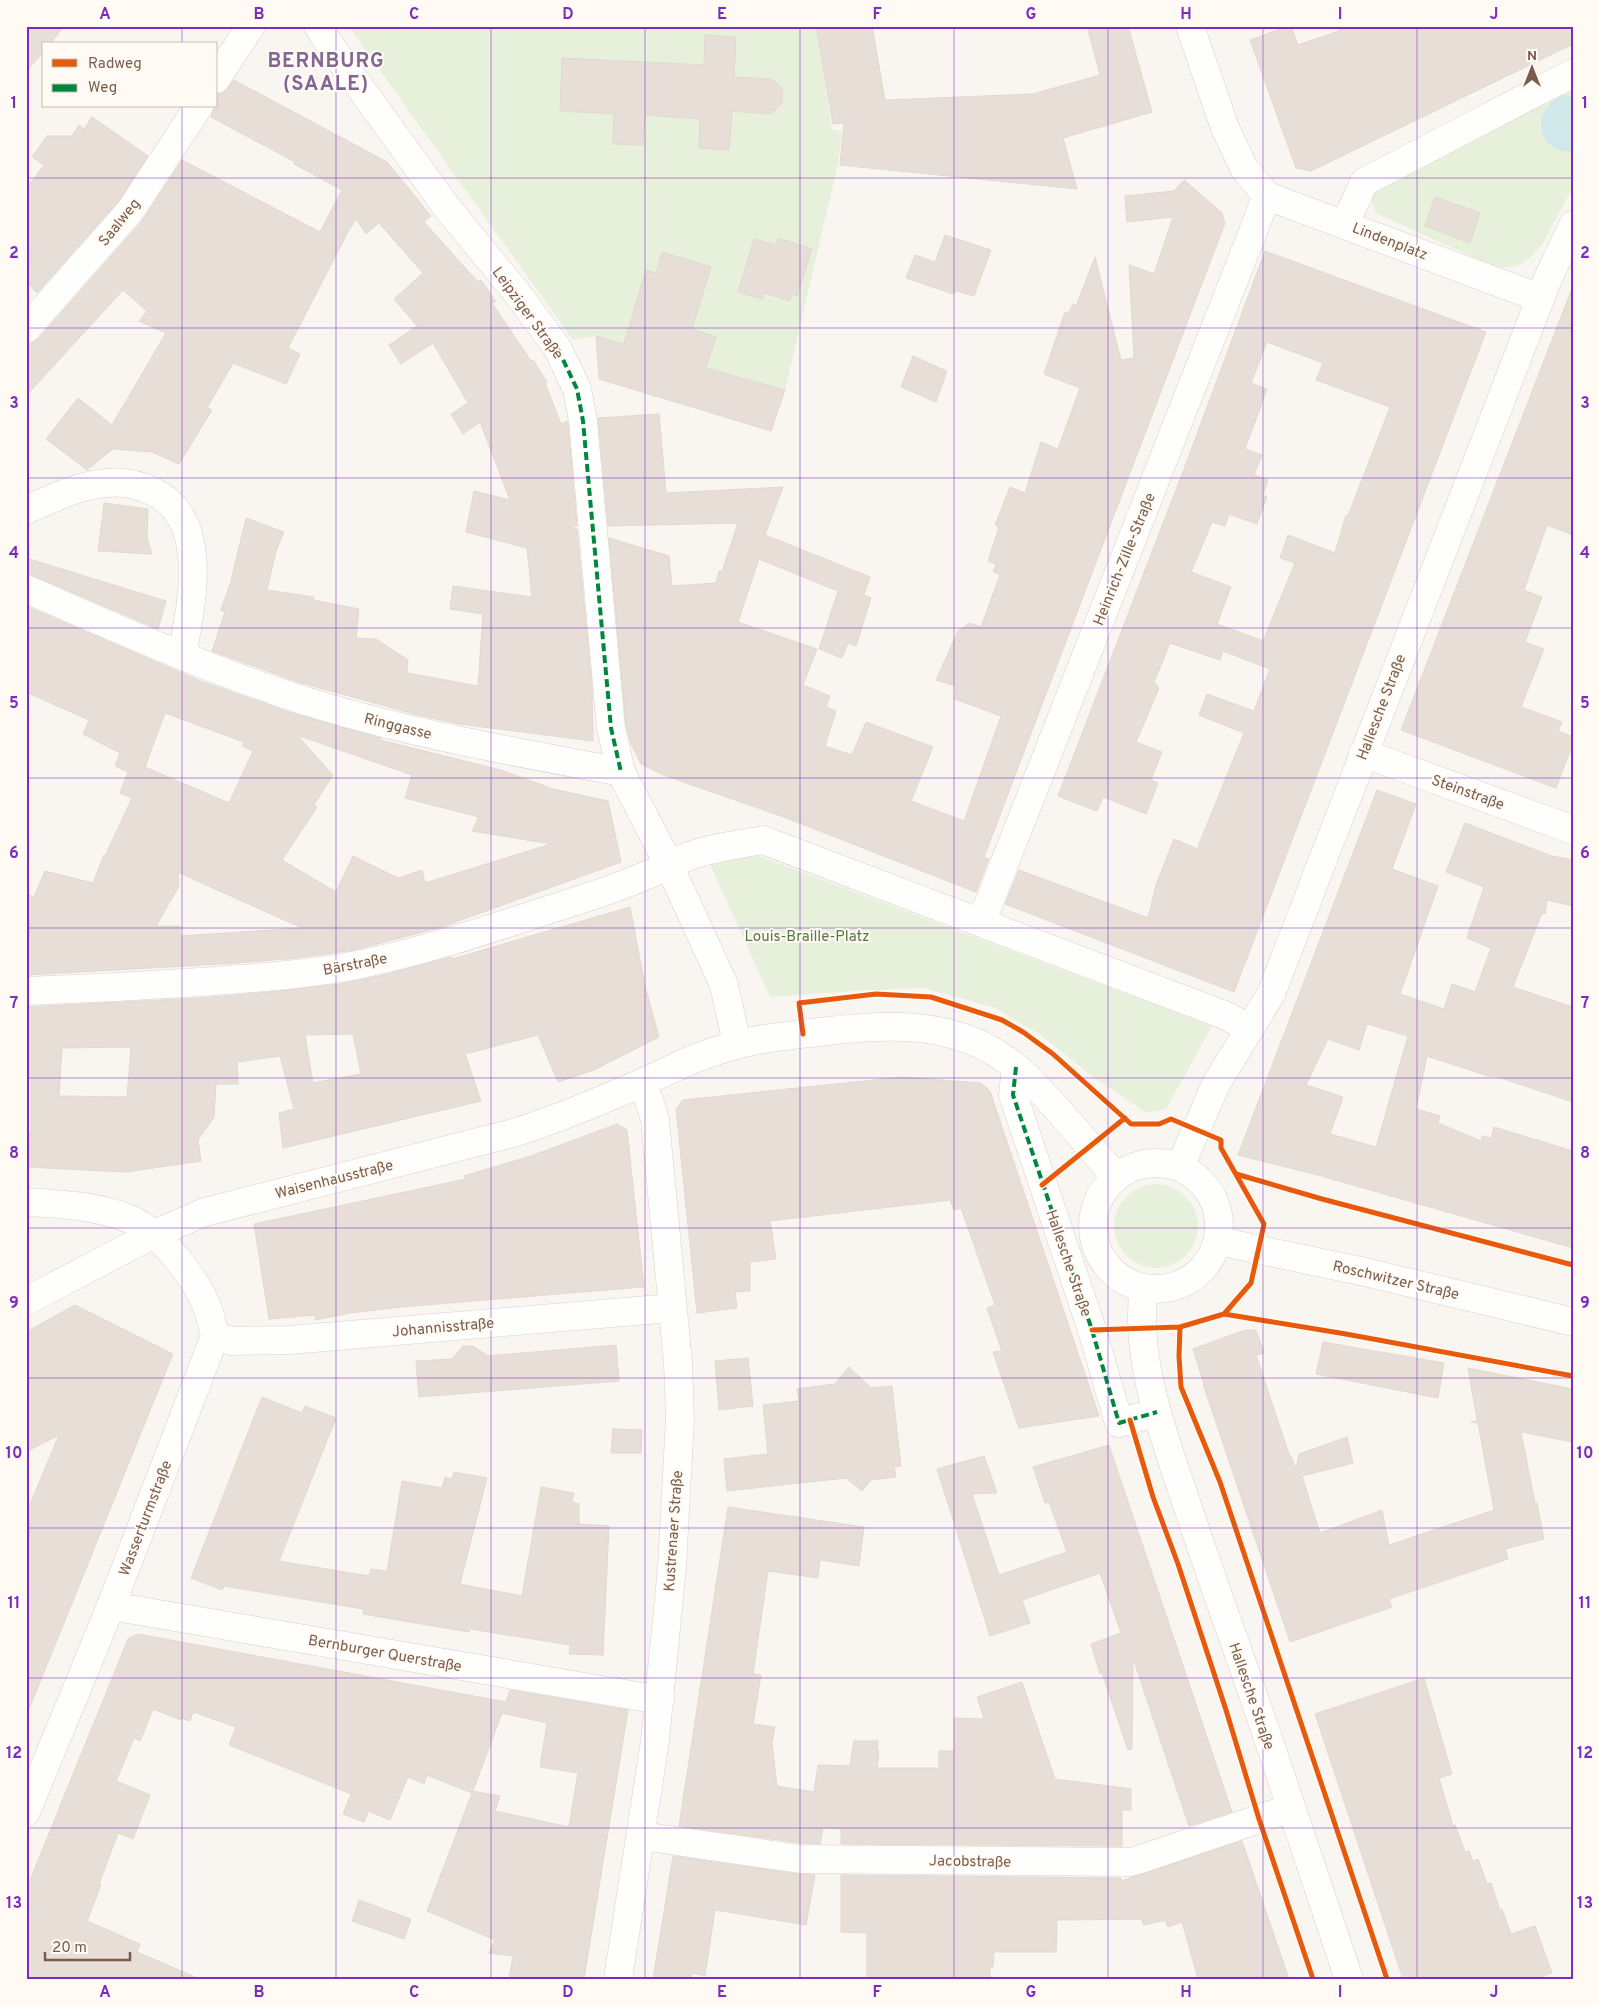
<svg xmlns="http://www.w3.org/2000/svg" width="1599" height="2005" font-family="Overpass,sans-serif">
  <rect width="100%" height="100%" fill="#f9f5f0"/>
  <path fill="#e7f0db" d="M 348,26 L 816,26 L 832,129 L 842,132 L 838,164 L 785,390 L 596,336 L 573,340 Z
    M 1573,90 L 1573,187 L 1543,243 L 1531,257 L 1517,266 L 1497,268 L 1376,213 L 1371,200 L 1375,188 Z
    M 748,852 L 1212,1026 L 1166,1109 L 1146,1113 L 1091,1075 L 1041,1035 L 993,1007 L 923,988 L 853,991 L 770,997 L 710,864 L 723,856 Z
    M1114 1226a42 42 0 1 1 84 0a42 42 0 1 1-84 0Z"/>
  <path fill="#d0e8ea" d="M 1564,95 L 1573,96 L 1573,151 C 1540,156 1526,110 1564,95 Z"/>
  <path fill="#e6ded7" stroke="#e2d8d2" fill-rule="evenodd" d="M 26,26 L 64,26 L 50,44 L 44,44 L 44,51 L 26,72 Z
    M 816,26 L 872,26 L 885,100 L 1033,94 L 1100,75 L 1087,26 L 1128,26 L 1152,112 L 1063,138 L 1077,189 L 840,165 L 844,123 L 833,124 Z
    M 1288,26 L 1291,26 L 1298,45 L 1339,31 L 1337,26 L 1573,26 L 1573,44 L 1311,171 L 1296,168 L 1250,40 Z
    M 705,35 L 736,37 L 734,77 L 771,79 L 781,87 L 783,92 L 782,103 L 771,114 L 732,111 L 729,150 L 699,148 L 700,119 L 645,115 L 643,145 L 613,144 L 614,114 L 560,111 L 562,58 L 704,65 Z
    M 234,80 L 387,162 L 431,216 L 424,222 L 478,282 L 481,280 L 496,302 L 492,303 L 531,361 L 533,360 L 547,382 L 545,383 L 561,424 L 567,421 L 568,423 L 577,526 L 568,526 L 577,529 L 592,687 L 593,741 L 459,724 L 418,715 L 298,682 L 212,651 L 225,612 L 221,610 L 231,581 L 246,518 L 284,532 L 276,551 L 267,590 L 314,597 L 313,600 L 359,609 L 356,638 L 376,639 L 408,660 L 407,673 L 478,686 L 483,614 L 450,609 L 453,586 L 532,597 L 527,548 L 466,532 L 474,491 L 510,500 L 480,422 L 463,434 L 451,414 L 468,403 L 433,343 L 401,364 L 389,345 L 417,326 L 394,299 L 423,273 L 379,223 L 366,234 L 356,219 L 348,232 L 288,348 L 300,354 L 286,384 L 233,363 L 207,408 L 212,410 L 179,464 L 152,452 L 113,449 L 87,470 L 46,439 L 78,398 L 112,425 L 166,333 L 139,321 L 147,311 L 123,290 L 26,396 L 26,347 L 38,339 L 142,221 L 182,160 L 320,232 L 342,190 L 294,164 L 295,162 L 211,117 L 215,106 L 216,106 L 216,94 L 223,93 Z
    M 92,117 L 148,156 L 118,202 L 37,293 L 26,281 L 26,189 L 44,165 L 32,157 L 47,136 L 72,136 L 79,125 L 84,129 Z
    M 1184,180 L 1222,213 L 1225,223 L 984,857 L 989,859 L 976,892 L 781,816 L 663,775 L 641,764 L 631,744 L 626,726 L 609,538 L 669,556 L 672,586 L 716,583 L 719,571 L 722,571 L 738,523 L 608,526 L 598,418 L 659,414 L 666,493 L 783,487 L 765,535 L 870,577 L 864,595 L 871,598 L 856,646 L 848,643 L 842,658 L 819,649 L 838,591 L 759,559 L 738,622 L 817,649 L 803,685 L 830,696 L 826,707 L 836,711 L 825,746 L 852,755 L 866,722 L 933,747 L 911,801 L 964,821 L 1001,716 L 955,699 L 956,686 L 936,680 L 958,631 L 970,623 L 981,627 L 1000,575 L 993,572 L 996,564 L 988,561 L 999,527 L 995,525 L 1010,487 L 1025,493 L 1041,442 L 1058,449 L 1080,388 L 1044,374 L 1065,312 L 1068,314 L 1073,304 L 1076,306 L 1095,257 L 1121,360 L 1134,358 L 1129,265 L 1154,274 L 1173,217 L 1127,222 L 1125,196 L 1174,191 Z
    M 1435,197 L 1480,213 L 1470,243 L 1425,226 Z
    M 945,235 L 991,250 L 974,296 L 957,291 L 953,294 L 906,278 L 915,255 L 935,262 Z
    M 778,238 L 812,249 L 797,296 L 792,294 L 790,301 L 764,293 L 762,299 L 738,292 L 754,239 L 776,245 Z
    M 1265,251 L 1486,332 L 1234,992 L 1005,904 L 1019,870 L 1148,918 L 1156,885 L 1174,839 L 1197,849 L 1244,733 L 1199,715 L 1207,694 L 1254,711 L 1270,669 L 1223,651 L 1220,660 L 1170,643 L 1154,682 L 1159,688 L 1136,742 L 1162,752 L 1151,780 L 1158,783 L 1146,814 L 1103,797 L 1097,811 L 1058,796 L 1184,469 ZM 1267,342 L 1323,363 L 1316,380 L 1390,407 L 1348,516 L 1346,515 L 1335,553 L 1288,535 L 1280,558 L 1295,563 L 1263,641 L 1217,624 L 1231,587 L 1191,572 L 1212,522 L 1225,526 L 1229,514 L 1257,524 L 1267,497 L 1263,495 L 1268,480 L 1254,475 L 1262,455 L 1245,449 L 1267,389 L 1251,383 Z
    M 662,252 L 711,267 L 692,329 L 716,337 L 706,368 L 785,390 L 771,431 L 599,379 L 596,336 L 624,344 L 646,270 L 656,273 Z
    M 1571,291 L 1573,291 L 1573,535 L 1547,525 L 1524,590 L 1542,597 L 1525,642 L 1544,649 L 1521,707 L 1562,722 L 1558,731 L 1573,737 L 1573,743 L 1556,788 L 1401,730 Z
    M 913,356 L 947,371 L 936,402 L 901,387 Z
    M 104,503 L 148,509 L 147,537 L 152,554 L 98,551 Z
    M 26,558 L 166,601 L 158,629 L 32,575 L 26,574 Z
    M 26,606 L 198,680 L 288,712 L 381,738 L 380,740 L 501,770 L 553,789 L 608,801 L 621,862 L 442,927 L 354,950 L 296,958 L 238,963 L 26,975 L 26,894 L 34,897 L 45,871 L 93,883 L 104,855 L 105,856 L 132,798 L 120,793 L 128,772 L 115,766 L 120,753 L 83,734 L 89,720 L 26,692 ZM 165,713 L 244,742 L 242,746 L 253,751 L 229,803 L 145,767 ZM 297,735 L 412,775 L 405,798 L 479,817 L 472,831 L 551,844 L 425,883 L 422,870 L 398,878 L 353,856 L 336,892 L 282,860 L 317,807 L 314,805 L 333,775 ZM 178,872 L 213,888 L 302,928 L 180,936 L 180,926 L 156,926 L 179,886 Z
    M 1377,790 L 1416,804 L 1392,869 L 1438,886 L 1400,994 L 1444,1009 L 1452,984 L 1475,992 L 1491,948 L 1467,938 L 1484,887 L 1446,872 L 1465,823 L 1552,856 L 1573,860 L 1573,906 L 1547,900 L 1545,914 L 1542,913 L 1513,987 L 1573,1007 L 1573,1102 L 1492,1075 L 1491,1077 L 1427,1056 L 1416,1109 L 1440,1116 L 1438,1123 L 1481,1141 L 1482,1136 L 1491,1138 L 1494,1127 L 1573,1151 L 1573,1248 L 1318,1175 L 1238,1155 ZM 1367,1024 L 1408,1036 L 1376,1147 L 1330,1134 L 1343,1097 L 1306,1085 L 1328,1039 L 1359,1050 Z
    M 630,907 L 645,986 L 659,1037 L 594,1070 L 558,1082 L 538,1035 L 465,1054 L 481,1101 L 283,1148 L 279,1113 L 294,1109 L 280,1056 L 237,1062 L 238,1084 L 216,1084 L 214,1117 L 198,1140 L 201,1161 L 126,1172 L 26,1167 L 26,1134 L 31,1134 L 31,1078 L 26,1078 L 26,1007 L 201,998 L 280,991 L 340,984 L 384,975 L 451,957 L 452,959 ZM 353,1034 L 361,1074 L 313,1083 L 305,1035 ZM 131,1047 L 127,1097 L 59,1096 L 62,1048 Z
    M 902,1077 L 981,1083 L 990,1091 L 1099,1416 L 1019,1428 L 993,1352 L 1002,1351 L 987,1308 L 995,1305 L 961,1208 L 954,1210 L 950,1200 L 770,1221 L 776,1259 L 750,1262 L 750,1291 L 735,1292 L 737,1308 L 697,1313 L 676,1109 L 683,1100 Z
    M 617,1124 L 627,1130 L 644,1287 L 401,1307 L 350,1313 L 315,1320 L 315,1315 L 269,1319 L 254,1224 L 466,1179 L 464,1176 L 531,1156 Z
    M 75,1305 L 173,1354 L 27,1714 L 26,1514 L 59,1435 L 26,1452 L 26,1332 Z
    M 1245,1330 L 1256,1330 L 1264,1353 L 1256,1355 L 1289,1454 L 1291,1456 L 1296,1469 L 1299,1454 L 1347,1437 L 1353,1463 L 1302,1476 L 1320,1533 L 1382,1510 L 1389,1545 L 1494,1510 L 1478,1423 L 1471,1422 L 1482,1419 L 1477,1419 L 1468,1368 L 1573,1389 L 1573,1442 L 1521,1432 L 1535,1503 L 1537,1503 L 1544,1539 L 1505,1549 L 1508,1559 L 1389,1599 L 1392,1607 L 1290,1642 L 1203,1384 L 1204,1384 L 1193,1349 Z
    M 1323,1342 L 1444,1363 L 1438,1398 L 1316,1374 Z
    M 616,1345 L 619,1381 L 419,1397 L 416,1361 L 452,1359 L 463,1346 L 473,1346 L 488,1356 Z
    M 748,1358 L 753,1406 L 719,1410 L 715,1361 Z
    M 849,1367 L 871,1388 L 892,1386 L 901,1466 L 894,1467 L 896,1477 L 871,1480 L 862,1491 L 846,1478 L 727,1491 L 724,1459 L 768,1454 L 763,1405 L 799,1401 L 797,1389 L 835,1384 Z
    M 262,1397 L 302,1413 L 305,1406 L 336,1418 L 279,1561 L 369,1576 L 371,1569 L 387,1571 L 402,1481 L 442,1488 L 445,1477 L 452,1479 L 454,1472 L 487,1478 L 460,1584 L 522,1596 L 541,1487 L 574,1493 L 572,1502 L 579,1504 L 579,1524 L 609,1526 L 603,1655 L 569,1654 L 570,1645 L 470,1629 L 469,1632 L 363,1614 L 363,1609 L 224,1586 L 222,1590 L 191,1578 Z
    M 613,1429 L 642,1430 L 641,1453 L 611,1453 Z
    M 1109,1445 L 1232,1812 L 1189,1826 L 1133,1658 L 1132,1749 L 1128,1750 L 1102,1673 L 1100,1674 L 1091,1644 L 1121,1633 L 1100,1573 L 1022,1600 L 1030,1623 L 990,1636 L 937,1469 L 984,1456 L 997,1493 L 972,1494 L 999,1575 L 1067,1552 L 1049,1502 L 1045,1503 L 1033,1467 Z
    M 728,1507 L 864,1527 L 859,1566 L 820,1560 L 818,1578 L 768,1571 L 753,1674 L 761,1675 L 753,1724 L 775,1727 L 772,1743 L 777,1786 L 814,1792 L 818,1765 L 850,1766 L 854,1741 L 878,1741 L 877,1751 L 879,1751 L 877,1768 L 939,1768 L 939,1751 L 954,1751 L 954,1718 L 984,1719 L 977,1697 L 1022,1682 L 1055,1779 L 1131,1789 L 1131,1810 L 1122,1810 L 1122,1846 L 841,1844 L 841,1829 L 823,1828 L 820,1844 L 801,1843 L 679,1826 Z
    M 138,1634 L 506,1702 L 510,1690 L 628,1710 L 584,1979 L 509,1979 L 513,1956 L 489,1953 L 495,1940 L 427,1911 L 472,1793 L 427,1775 L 424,1784 L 408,1777 L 390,1820 L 368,1811 L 364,1822 L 343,1814 L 351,1794 L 229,1745 L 236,1727 L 193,1712 L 190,1721 L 181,1718 L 181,1720 L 153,1709 L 140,1741 L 134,1738 L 116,1781 L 150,1795 L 133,1839 L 118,1833 L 99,1884 L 101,1885 L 87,1921 L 140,1944 L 137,1952 L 200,1979 L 26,1979 L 26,1890 L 128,1639 ZM 502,1713 L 547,1723 L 540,1767 L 578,1773 L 569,1827 L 495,1811 L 500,1796 L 473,1791 Z
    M 1424,1678 L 1452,1774 L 1439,1778 L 1453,1826 L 1455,1825 L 1465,1852 L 1469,1851 L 1473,1861 L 1478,1859 L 1487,1884 L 1491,1883 L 1500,1910 L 1502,1909 L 1511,1934 L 1535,1926 L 1552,1973 L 1533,1979 L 1403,1979 L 1315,1714 Z
    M 1242,1841 L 1289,1979 L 1198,1979 L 1182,1922 L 1168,1927 L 1165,1920 L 1144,1925 L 1141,1919 L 1057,1920 L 1056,1952 L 994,1952 L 993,1967 L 990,1967 L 990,1979 L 867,1979 L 867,1933 L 841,1932 L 841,1875 L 1121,1878 L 1121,1881 Z
    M 673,1856 L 798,1874 L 815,1875 L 806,1925 L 715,1910 L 705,1976 L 692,1973 L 691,1979 L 653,1979 Z
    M 359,1900 L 411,1919 L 404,1939 L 352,1921 Z"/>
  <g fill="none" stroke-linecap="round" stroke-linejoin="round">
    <g stroke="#d7d1cb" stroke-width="29">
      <path id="street" d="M 1190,26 L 1225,128 L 1244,168 L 1267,196 L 1540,298
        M 216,79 L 251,26
        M 1345,224 L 1364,182 L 1573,73
        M 26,329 L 130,211 L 199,106
        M 26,510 C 52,499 78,485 106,483 C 123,481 138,484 154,492 C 211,520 191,606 182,656
        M 26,589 C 114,627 202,667 293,697 C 400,732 511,751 621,772
        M 1363,753 L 1573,830
        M 981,923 L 1267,196
        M 26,991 C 84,989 142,986 200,982 C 252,978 305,975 357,965 C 420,952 481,932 542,912 C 585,898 629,885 669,865 L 621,772 L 611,728 L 583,421 L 577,389 L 558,349 L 517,293 L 448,209 L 338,57 L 318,26
        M 737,1044 L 724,985 L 669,865 C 699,849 730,846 763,840 L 1227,1016 L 1249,1029
        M 1016,1067 L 1013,1095 L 1092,1330 L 1119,1423 L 1157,1412
        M 1180,1167 L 1216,1084 L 1271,994 L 1549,276 L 1573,225
        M 26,1202 C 61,1204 100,1206 132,1220 C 161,1233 198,1280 208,1310 C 211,1318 213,1327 215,1336 L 111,1606 L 26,1812
        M 215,1336 L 232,1341 L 290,1340 L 672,1308
        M 111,1606 L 660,1700
        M 642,1836 L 800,1859 L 1130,1862 L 1141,1859 L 1291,1808"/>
    </g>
    <g stroke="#d9d2cb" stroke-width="29">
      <path id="secondary" d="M1093 1226a63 63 0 1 1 126 0a63 63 0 1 1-126 0Z
        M 1218,1241 L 1365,1272 L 1573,1322
        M 1144,1288 C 1134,1354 1161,1428 1182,1490 C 1196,1532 1210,1573 1225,1615 C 1268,1735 1308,1857 1349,1979
        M 26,1301 L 154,1234 L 205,1212 L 513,1133 C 556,1120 598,1102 639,1084 C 665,1073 689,1059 716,1051 C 750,1039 784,1036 819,1032 C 882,1025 946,1019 1002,1057 C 1024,1071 1041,1092 1059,1111 C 1078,1133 1097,1155 1116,1177
        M 618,1979 L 655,1741 L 672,1567 L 680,1419 L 678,1363 L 655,1120 L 650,1103 L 641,1083"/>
    </g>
    <use href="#street" stroke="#fefefd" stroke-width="28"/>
    <use href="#secondary" stroke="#fefefd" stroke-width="28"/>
    <path stroke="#00873e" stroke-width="4" stroke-dasharray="8 4" stroke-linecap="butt" d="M 558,349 L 577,389 L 583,421 L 611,728 L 621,772
      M 1016,1067 L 1013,1095 L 1092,1330 L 1119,1423 L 1157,1412"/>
    <g stroke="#fffaf3" stroke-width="8">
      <path id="cycleway" d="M 803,1034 L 799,1003 L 876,994 L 931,997 L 1002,1020 L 1023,1032 L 1053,1054 L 1131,1124 L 1159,1124 L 1171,1119 L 1221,1140 L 1221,1148 L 1264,1224 L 1251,1283 L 1224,1314 L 1180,1327 L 1092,1330
        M 1236,1174 L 1322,1199 L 1573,1265
        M 1042,1185 L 1125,1118
        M 1224,1314 L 1346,1334 L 1573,1376
        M 1180,1327 L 1179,1356 L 1181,1387 L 1220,1482 L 1387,1979
        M 1130,1420 L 1153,1497 L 1178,1564 L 1226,1710 L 1259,1819 L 1313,1979"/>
    </g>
    <use href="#cycleway" stroke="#e8590c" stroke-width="5"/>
  </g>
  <path fill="none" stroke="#7b2cbf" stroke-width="1" stroke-opacity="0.55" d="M 182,26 L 182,44M 336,26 L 336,1979M 491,26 L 491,1979M 645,26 L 645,1979M 800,26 L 800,1979M 954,26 L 954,1979M 1108,26 L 1108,1979M 1263,26 L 1263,1979M 1417,26 L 1417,1979M 182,106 L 182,1979M 26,178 L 1573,178M 26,328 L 1573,328M 26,478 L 1573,478M 26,628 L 1573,628M 26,778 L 1573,778M 26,928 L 1573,928M 26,1078 L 1573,1078M 26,1228 L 1573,1228M 26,1378 L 1573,1378M 26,1528 L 1573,1528M 26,1678 L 1573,1678M 26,1828 L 1573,1828"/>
  <g text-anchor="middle" stroke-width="4" stroke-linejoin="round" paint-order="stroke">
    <g font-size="15" fill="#7a5c4d" stroke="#fffaf3">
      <text transform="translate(119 222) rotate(-51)" y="5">Saalweg</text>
      <text transform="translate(1390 241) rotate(21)" y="5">Lindenplatz</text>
      <text transform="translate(528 313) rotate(54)" y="5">Leipziger Straße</text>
      <text transform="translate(1124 559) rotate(-68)" y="5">Heinrich-Zille-Straße</text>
      <text transform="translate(1381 707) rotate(-69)" y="5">Hallesche Straße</text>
      <text transform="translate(398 726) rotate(14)" y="5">Ringgasse</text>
      <text transform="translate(1468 792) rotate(20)" y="5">Steinstraße</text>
      <text transform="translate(355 964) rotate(-11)" y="5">Bärstraße</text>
      <text transform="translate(334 1179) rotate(-14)" y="5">Waisenhausstraße</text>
      <text transform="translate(1069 1263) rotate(71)" y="5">Hallesche Straße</text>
      <text transform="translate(1396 1280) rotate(13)" y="5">Roschwitzer Straße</text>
      <text transform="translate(443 1327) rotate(-5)" y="5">Johannisstraße</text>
      <text transform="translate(145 1518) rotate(-69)" y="5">Wasserturmstraße</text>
      <text transform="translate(673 1531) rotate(-86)" y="5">Kustrenaer Straße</text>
      <text transform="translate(385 1653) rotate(10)" y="5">Bernburger Querstraße</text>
      <text transform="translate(1252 1696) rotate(71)" y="5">Hallesche Straße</text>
      <text transform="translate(970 1861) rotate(1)" y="5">Jacobstraße</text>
    </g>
    <g font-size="15" fill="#537a41" stroke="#fffaf3">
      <text x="807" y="941">Louis-Braille-Platz</text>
    </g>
    <g font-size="20" font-weight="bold" letter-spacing="1" fill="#846695" stroke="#fffaf3">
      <text x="326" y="67">BERNBURG<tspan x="326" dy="23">(SAALE)</tspan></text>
    </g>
  </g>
  <rect width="1599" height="2005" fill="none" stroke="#fffaf3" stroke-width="55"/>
  <rect x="42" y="42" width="175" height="65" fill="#fffaf3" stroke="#cabbb1"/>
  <rect x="52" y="59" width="25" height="8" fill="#e8590c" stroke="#cabbb1"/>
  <text x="88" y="68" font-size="15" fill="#7a5c4d">Radweg</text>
  <rect x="52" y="84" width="25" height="8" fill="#00873e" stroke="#cabbb1"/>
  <text x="88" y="92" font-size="15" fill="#7a5c4d">Weg</text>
  <g transform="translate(1532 68)" stroke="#fffaf3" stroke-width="4" paint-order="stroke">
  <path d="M0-4L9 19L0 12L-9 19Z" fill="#7a5c4d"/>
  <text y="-8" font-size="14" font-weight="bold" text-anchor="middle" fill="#7a5c4d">N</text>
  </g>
  <path d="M45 1952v8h85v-8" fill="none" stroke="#7a5c4d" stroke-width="2.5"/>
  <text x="52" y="1952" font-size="15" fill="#7a5c4d" stroke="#fffaf3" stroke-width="4" paint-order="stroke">20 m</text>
  <rect x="28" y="28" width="1544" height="1950" fill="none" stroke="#7b2cbf" stroke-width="2"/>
  <g font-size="16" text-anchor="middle" font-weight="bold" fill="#7b2cbf">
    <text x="105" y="19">A</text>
    <text x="259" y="19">B</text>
    <text x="414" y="19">C</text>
    <text x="568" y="19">D</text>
    <text x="722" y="19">E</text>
    <text x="877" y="19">F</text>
    <text x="1031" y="19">G</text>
    <text x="1186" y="19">H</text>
    <text x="1340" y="19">I</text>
    <text x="1494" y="19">J</text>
    <text x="14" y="108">1</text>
    <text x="1585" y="108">1</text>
    <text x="14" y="258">2</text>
    <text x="1585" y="258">2</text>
    <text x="14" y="408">3</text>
    <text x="1585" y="408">3</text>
    <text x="14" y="558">4</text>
    <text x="1585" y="558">4</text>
    <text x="14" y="708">5</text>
    <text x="1585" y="708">5</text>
    <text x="14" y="858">6</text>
    <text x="1585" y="858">6</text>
    <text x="14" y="1008">7</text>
    <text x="1585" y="1008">7</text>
    <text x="14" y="1158">8</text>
    <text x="1585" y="1158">8</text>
    <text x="14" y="1308">9</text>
    <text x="1585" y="1308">9</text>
    <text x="14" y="1458">10</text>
    <text x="1585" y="1458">10</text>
    <text x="14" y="1608">11</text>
    <text x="1585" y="1608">11</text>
    <text x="14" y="1758">12</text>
    <text x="1585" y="1758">12</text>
    <text x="14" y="1908">13</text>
    <text x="1585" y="1908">13</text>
    <text x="105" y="1997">A</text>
    <text x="259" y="1997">B</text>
    <text x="414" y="1997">C</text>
    <text x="568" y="1997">D</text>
    <text x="722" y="1997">E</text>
    <text x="877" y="1997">F</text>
    <text x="1031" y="1997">G</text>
    <text x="1186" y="1997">H</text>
    <text x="1340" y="1997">I</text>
    <text x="1494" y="1997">J</text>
  </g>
</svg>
